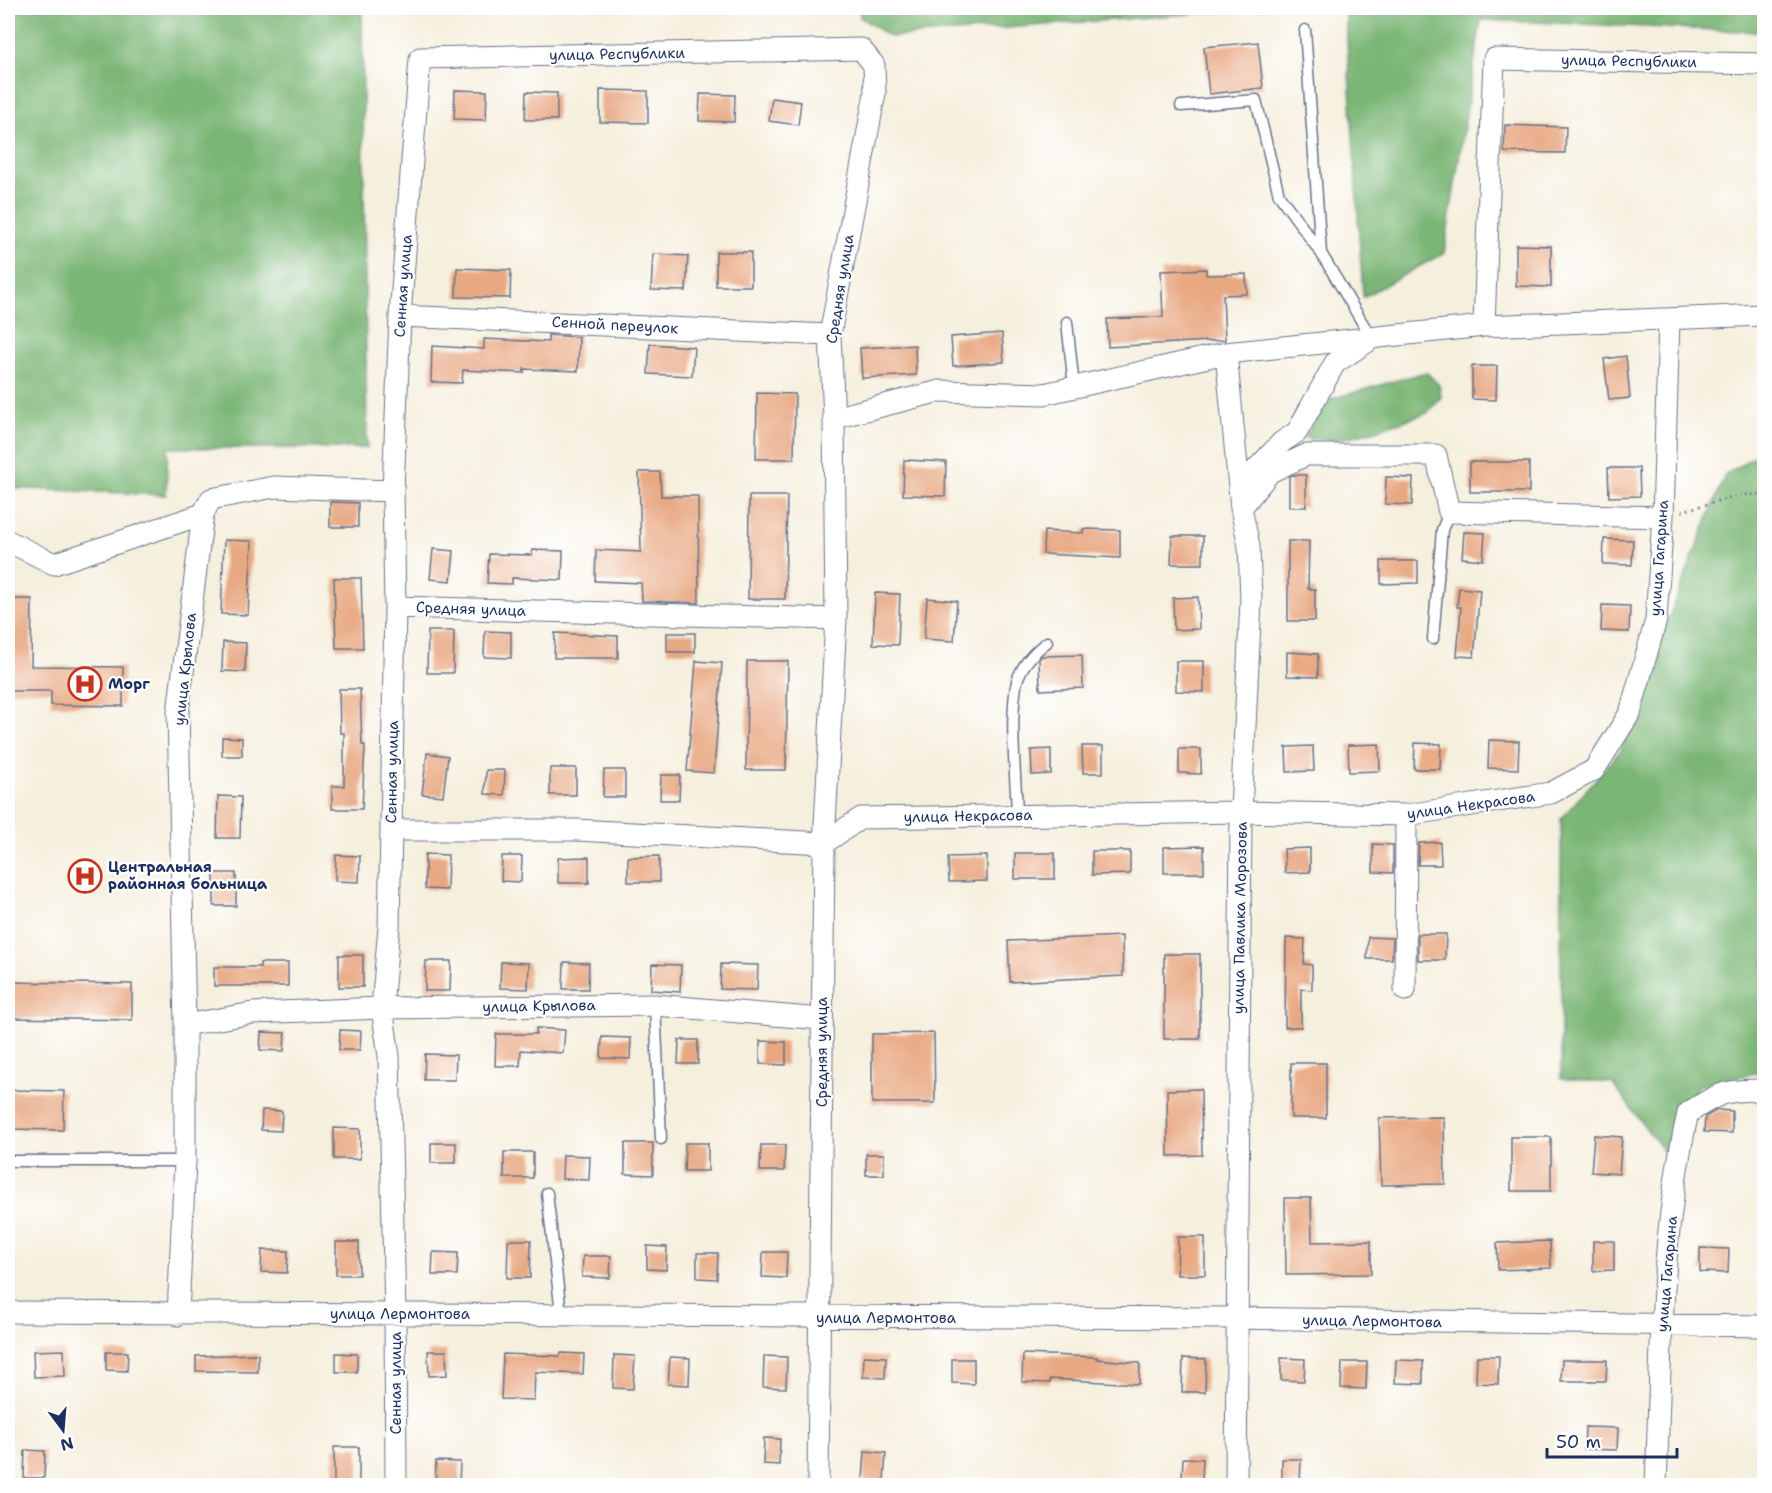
<svg xmlns="http://www.w3.org/2000/svg" width="1772" height="1493" font-family="'Shantell Sans',sans-serif">
  <rect width="100%" height="100%" fill="#fff"/>
  <filter id="ink" filterUnits="userSpaceOnUse"><feTurbulence type="fractalNoise" baseFrequency=".0167" numOctaves="2"/><feDisplacementMap in="SourceGraphic" scale="12" xChannelSelector="R" yChannelSelector="G"/><feConvolveMatrix kernelMatrix="1 2 1 2 8 2 1 2 1" color-interpolation-filters="sRGB"/></filter>
  <filter id="wash" filterUnits="userSpaceOnUse"><feTurbulence type="fractalNoise" baseFrequency=".008" numOctaves="4" result="noise"/><feDisplacementMap in="SourceGraphic" scale="24" xChannelSelector="R" yChannelSelector="G"/><feGaussianBlur stdDeviation="1.35" result="paint"/><feColorMatrix in="noise" values="0 0 0 0 0 0 0 0 0 0 0 0 0 0 0 0 0 1.4 0 .05"/><feComposite in="paint" operator="in"/></filter>
  <g filter="url(#wash)">
    <rect width="100%" height="100%" fill="#f5efdd"/>
    <path fill="#7ab674" stroke="#4a7269" stroke-width="1.5" d="M 8,8 L 362,8 L 367,448 L 168,448 L 166,495 L 8,488 Z
      M 860,8 L 1266,8 L 890,37 L 860,17 Z
      M 1345,8 L 1764,8 L 1764,32 L 1481,20 L 1444,253 L 1363,297 Z
      M 1426,372 L 1439,385 L 1441,397 L 1427,413 L 1376,430 L 1333,441 L 1305,438 L 1324,401 Z
      M 1764,450 L 1764,1071 L 1698,1086 L 1664,1152 L 1612,1083 L 1561,1079 L 1561,819 L 1621,750 L 1646,676 L 1725,475 Z"/>
    <g id="blocks">
      <path fill="#e8a882" d="M 1258,42 L 1263,88 L 1209,94 L 1204,47 Z
        M 455,90 L 487,91 L 486,120 L 454,119 Z
        M 600,90 L 648,91 L 648,123 L 600,122 Z
        M 526,92 L 557,93 L 557,120 L 525,120 Z
        M 700,94 L 735,95 L 734,122 L 699,121 Z
        M 772,98 L 801,102 L 798,125 L 769,121 Z
        M 1505,125 L 1566,127 L 1565,153 L 1504,152 Z
        M 1516,245 L 1551,246 L 1551,287 L 1516,286 Z
        M 716,252 L 751,252 L 751,286 L 716,286 Z
        M 653,254 L 688,256 L 686,291 L 651,290 Z
        M 457,268 L 511,270 L 510,298 L 456,297 Z
        M 1206,269 L 1206,275 L 1246,274 L 1247,294 L 1223,295 L 1225,340 L 1108,347 L 1107,319 L 1163,317 L 1161,271 Z
        M 1002,333 L 1004,362 L 953,366 L 951,337 Z
        M 548,335 L 579,337 L 578,371 L 524,369 L 524,373 L 463,370 L 462,383 L 431,382 L 432,346 L 484,349 L 484,339 L 548,342 Z
        M 650,344 L 694,347 L 692,376 L 648,374 Z
        M 915,345 L 916,375 L 862,378 L 860,348 Z
        M 1626,356 L 1630,398 L 1609,400 L 1604,359 Z
        M 1472,366 L 1497,366 L 1496,400 L 1472,399 Z
        M 757,393 L 795,394 L 794,459 L 756,459 Z
        M 904,460 L 946,462 L 945,496 L 903,495 Z
        M 1470,462 L 1529,462 L 1529,492 L 1470,492 Z
        M 1608,468 L 1639,468 L 1640,496 L 1609,497 Z
        M 639,472 L 660,472 L 661,496 L 698,496 L 699,603 L 642,601 L 641,583 L 595,581 L 596,550 L 641,552 Z
        M 1292,475 L 1306,475 L 1306,507 L 1289,507 L 1289,477 Z
        M 1386,477 L 1413,478 L 1412,505 L 1385,504 Z
        M 749,496 L 787,496 L 785,599 L 748,599 Z
        M 330,502 L 358,503 L 358,527 L 330,527 Z
        M 1083,529 L 1120,530 L 1120,558 L 1043,554 L 1044,531 L 1083,533 Z
        M 1464,532 L 1485,533 L 1483,560 L 1462,558 Z
        M 1172,536 L 1203,536 L 1203,564 L 1171,564 Z
        M 1604,539 L 1633,540 L 1632,565 L 1603,564 Z
        M 224,540 L 252,541 L 248,615 L 221,614 Z
        M 1288,541 L 1309,541 L 1308,589 L 1315,589 L 1315,621 L 1288,621 Z
        M 433,549 L 454,551 L 451,581 L 430,579 Z
        M 532,550 L 563,551 L 562,580 L 512,578 L 512,584 L 487,583 L 489,554 L 532,555 Z
        M 1381,561 L 1418,561 L 1418,583 L 1381,584 Z
        M 334,578 L 361,578 L 363,648 L 336,648 Z
        M 1459,588 L 1480,590 L 1474,657 L 1457,656 L 1461,607 L 1457,607 Z
        M 875,593 L 900,594 L 898,645 L 873,644 Z
        M 1198,597 L 1199,629 L 1174,630 L 1173,598 Z
        M 927,598 L 957,601 L 954,641 L 924,639 Z
        M 8,599 L 32,599 L 31,666 L 123,667 L 123,706 L 51,705 L 51,691 L 8,691 Z
        M 1602,605 L 1630,606 L 1629,632 L 1601,631 Z
        M 428,631 L 454,631 L 453,673 L 427,673 Z
        M 485,631 L 511,632 L 511,658 L 484,657 Z
        M 555,633 L 618,636 L 618,658 L 554,658 Z
        M 667,633 L 695,633 L 695,652 L 667,652 Z
        M 223,642 L 246,643 L 245,672 L 222,671 Z
        M 1287,652 L 1318,654 L 1318,677 L 1287,676 Z
        M 1082,655 L 1083,688 L 1040,690 L 1039,659 L 1042,656 Z
        M 696,661 L 722,663 L 714,773 L 687,771 Z
        M 747,661 L 788,661 L 786,770 L 746,770 Z
        M 1176,661 L 1204,661 L 1204,692 L 1176,691 Z
        M 339,689 L 360,689 L 362,745 L 365,745 L 362,809 L 332,809 L 332,786 L 344,786 L 344,733 L 340,733 Z
        M 222,737 L 242,738 L 242,756 L 222,756 Z
        M 1489,740 L 1519,741 L 1518,769 L 1488,768 Z
        M 1415,743 L 1441,744 L 1440,769 L 1414,769 Z
        M 1379,744 L 1380,771 L 1349,772 L 1348,745 Z
        M 1082,746 L 1103,746 L 1103,773 L 1083,773 Z
        M 1313,746 L 1314,771 L 1287,772 L 1286,747 Z
        M 1051,749 L 1051,774 L 1032,775 L 1031,750 Z
        M 1179,749 L 1201,749 L 1201,774 L 1179,773 Z
        M 427,753 L 448,756 L 443,796 L 422,794 Z
        M 550,768 L 576,768 L 576,795 L 550,795 Z
        M 486,770 L 505,770 L 504,795 L 485,794 Z
        M 604,770 L 625,770 L 625,797 L 603,797 Z
        M 661,775 L 680,775 L 679,800 L 660,800 Z
        M 218,796 L 241,797 L 240,838 L 217,838 Z
        M 1440,842 L 1441,865 L 1418,865 L 1419,843 Z
        M 1373,844 L 1393,845 L 1393,873 L 1373,872 Z
        M 1204,846 L 1204,873 L 1164,873 L 1164,847 Z
        M 1310,848 L 1310,872 L 1285,873 L 1284,849 Z
        M 1092,851 L 1130,851 L 1130,874 L 1092,875 Z
        M 1015,853 L 1055,853 L 1055,879 L 1015,879 Z
        M 425,854 L 448,855 L 447,890 L 425,889 Z
        M 336,855 L 360,856 L 359,882 L 335,881 Z
        M 502,856 L 522,856 L 521,882 L 501,881 Z
        M 659,856 L 659,882 L 628,882 L 628,857 Z
        M 987,856 L 987,881 L 949,882 L 948,857 Z
        M 589,857 L 589,883 L 558,883 L 558,858 Z
        M 214,873 L 236,873 L 236,906 L 214,906 Z
        M 1418,934 L 1446,934 L 1445,960 L 1418,960 Z
        M 1122,936 L 1123,976 L 1010,982 L 1008,941 Z
        M 1368,937 L 1393,938 L 1392,959 L 1367,959 Z
        M 1286,938 L 1305,939 L 1304,964 L 1312,965 L 1312,990 L 1301,989 L 1301,1027 L 1285,1027 Z
        M 1164,954 L 1200,954 L 1200,1039 L 1164,1039 Z
        M 339,955 L 363,955 L 363,987 L 339,987 Z
        M 426,961 L 451,961 L 450,991 L 425,991 Z
        M 501,962 L 529,963 L 528,989 L 500,988 Z
        M 564,962 L 589,963 L 588,989 L 563,989 Z
        M 260,963 L 288,963 L 288,986 L 214,986 L 214,967 L 260,967 Z
        M 652,964 L 681,965 L 680,992 L 651,990 Z
        M 721,964 L 758,965 L 757,990 L 720,989 Z
        M 8,982 L 132,984 L 132,1020 L 8,1018 Z
        M 536,1028 L 565,1030 L 563,1053 L 521,1050 L 520,1066 L 495,1066 L 496,1034 L 536,1034 Z
        M 340,1030 L 361,1031 L 360,1050 L 339,1050 Z
        M 261,1032 L 285,1033 L 284,1051 L 260,1050 Z
        M 934,1033 L 935,1103 L 872,1103 L 872,1034 Z
        M 602,1037 L 631,1038 L 630,1059 L 601,1058 Z
        M 679,1040 L 698,1040 L 698,1064 L 678,1064 Z
        M 760,1041 L 786,1042 L 786,1065 L 760,1064 Z
        M 425,1054 L 456,1055 L 455,1080 L 424,1080 Z
        M 1291,1063 L 1326,1063 L 1326,1118 L 1291,1118 Z
        M 1201,1089 L 1202,1155 L 1168,1156 L 1167,1090 Z
        M 8,1090 L 64,1091 L 63,1130 L 8,1129 Z
        M 262,1110 L 282,1111 L 281,1131 L 261,1130 Z
        M 1717,1110 L 1732,1111 L 1732,1133 L 1704,1132 L 1705,1117 Z
        M 1444,1117 L 1445,1184 L 1381,1185 L 1379,1118 Z
        M 334,1128 L 360,1129 L 360,1159 L 334,1159 Z
        M 1594,1135 L 1622,1137 L 1619,1174 L 1591,1172 Z
        M 1511,1137 L 1551,1137 L 1551,1191 L 1511,1191 Z
        M 431,1143 L 456,1143 L 456,1163 L 431,1163 Z
        M 625,1143 L 653,1143 L 653,1175 L 625,1174 Z
        M 685,1143 L 708,1143 L 708,1171 L 684,1171 Z
        M 761,1145 L 785,1145 L 784,1171 L 760,1171 Z
        M 504,1152 L 533,1152 L 533,1178 L 504,1178 Z
        M 866,1154 L 884,1154 L 884,1175 L 866,1175 Z
        M 563,1155 L 590,1156 L 589,1180 L 562,1179 Z
        M 1285,1198 L 1311,1198 L 1312,1242 L 1371,1241 L 1371,1274 L 1286,1275 Z
        M 1178,1237 L 1205,1237 L 1205,1275 L 1177,1275 Z
        M 508,1240 L 531,1240 L 530,1278 L 507,1278 Z
        M 1550,1241 L 1551,1268 L 1498,1270 L 1497,1243 Z
        M 1593,1241 L 1614,1241 L 1614,1270 L 1593,1271 Z
        M 336,1242 L 359,1242 L 359,1275 L 336,1275 Z
        M 647,1246 L 667,1247 L 666,1270 L 647,1269 Z
        M 1700,1248 L 1729,1249 L 1728,1273 L 1700,1272 Z
        M 262,1250 L 288,1251 L 287,1273 L 261,1272 Z
        M 433,1252 L 458,1253 L 457,1275 L 432,1275 Z
        M 763,1252 L 787,1252 L 786,1278 L 762,1277 Z
        M 697,1253 L 718,1253 L 717,1279 L 697,1278 Z
        M 583,1256 L 611,1256 L 610,1278 L 582,1277 Z
        M 64,1350 L 65,1376 L 34,1377 L 33,1351 Z
        M 428,1351 L 446,1351 L 447,1375 L 429,1376 Z
        M 106,1352 L 128,1352 L 127,1371 L 106,1370 Z
        M 336,1353 L 357,1354 L 357,1372 L 336,1372 Z
        M 561,1353 L 584,1354 L 583,1374 L 535,1372 L 534,1400 L 501,1399 L 503,1354 L 560,1356 Z
        M 258,1354 L 258,1372 L 196,1371 L 196,1356 Z
        M 1023,1354 L 1097,1357 L 1097,1359 L 1140,1363 L 1139,1384 L 1050,1379 L 1050,1383 L 1022,1382 Z
        M 614,1355 L 635,1356 L 633,1389 L 613,1388 Z
        M 764,1356 L 787,1357 L 786,1388 L 763,1387 Z
        M 864,1356 L 886,1357 L 885,1378 L 863,1377 Z
        M 1477,1356 L 1499,1356 L 1498,1384 L 1476,1383 Z
        M 670,1357 L 690,1358 L 689,1385 L 668,1384 Z
        M 1183,1358 L 1206,1359 L 1205,1392 L 1182,1392 Z
        M 1281,1358 L 1305,1359 L 1304,1381 L 1281,1380 Z
        M 952,1359 L 974,1359 L 974,1384 L 952,1383 Z
        M 1396,1360 L 1423,1361 L 1423,1384 L 1395,1383 Z
        M 1562,1360 L 1607,1360 L 1606,1381 L 1561,1381 Z
        M 1342,1362 L 1367,1362 L 1366,1389 L 1341,1388 Z
        M 1585,1427 L 1618,1428 L 1617,1450 L 1584,1449 Z
        M 764,1438 L 780,1439 L 779,1465 L 763,1464 Z
        M 334,1447 L 359,1447 L 359,1485 L 334,1485 Z
        M 25,1450 L 45,1451 L 44,1478 L 24,1478 Z
        M 865,1451 L 886,1453 L 884,1481 L 863,1480 Z
        M 1183,1458 L 1203,1459 L 1202,1479 L 1182,1478 Z
        M 1282,1459 L 1301,1459 L 1300,1485 L 1282,1485 Z
        M 436,1461 L 460,1462 L 459,1485 L 435,1485 Z"/>
    </g>
  </g>
  <g filter="url(#ink)">
    <use href="#blocks" fill-opacity="0" stroke="#67728a" stroke-width="1.5"/>
    <g fill="none" stroke-linecap="round" stroke-linejoin="round">
      <g stroke="#67728a" stroke-width="13">
        <path id="lane" d="M 1305,30 L 1321,253 L 1372,339
          M 1181,106 L 1256,100 L 1279,195 L 1321,253
          M 1067,322 L 1074,387
          M 1433,639 L 1442,530 L 1449,512
          M 1017,815 C 1016,777 1009,718 1017,681 C 1022,664 1034,652 1047,642
          M 655,1005 L 661,1139
          M 8,1161 L 185,1161
          M 547,1193 L 561,1313"/>
      </g>
      <g stroke="#67728a" stroke-width="23">
        <path id="street" d="M 400,316 L 830,335
          M 1484,326 L 1494,59 L 1764,64
          M 1226,353 L 1241,508 L 1249,546 L 1251,600 L 1241,812 L 1236,1486
          M 834,418 L 940,391 L 1044,394 L 1226,353 L 1484,326 L 1764,315
          M 1250,476 L 1282,442 L 1297,432 L 1335,363 L 1367,342
          M 1241,508 L 1270,472 L 1306,455 L 1436,455 L 1449,512 L 1663,517
          M 8,541 L 54,564 L 203,514
          M 395,607 L 836,619
          M 391,830 L 576,830 L 824,843 L 861,818 L 1241,812 L 1406,815 L 1551,793 L 1594,770 L 1630,713 L 1656,620 L 1663,517 L 1669,320
          M 1405,990 L 1406,815
          M 185,1025 L 253,1013 L 382,1008 L 655,1005 L 822,1019
          M 8,1312 L 1235,1318 L 1764,1326
          M 178,1315 L 185,1161 L 185,1025 L 178,712 L 203,514 L 211,499 L 274,487 L 393,491
          M 396,1486 L 395,1314 L 389,1056 L 382,1008 L 389,927 L 391,830 L 395,607 L 393,491 L 400,316 L 420,58 L 861,49 L 874,65 L 875,93 L 830,335 L 834,418 L 836,619 L 824,843 L 818,1486
          M 1656,1486 C 1661,1362 1660,1234 1688,1113 C 1720,1092 1726,1090 1764,1090"/>
      </g>
      <path stroke="#67728a" stroke-width="3" stroke-dasharray="1.5 4.5" stroke-linecap="butt" d="M 1682,511 L 1739,495 L 1764,494
        M 8,1263 L 8,1274"/>
      <use href="#lane" stroke="#fff" stroke-width="10"/>
      <use href="#street" stroke="#fff" stroke-width="21"/>
    </g>
  </g>
  <defs>
    <g id="hospital-ring" transform="scale(1.725)"><circle r="9.5" fill="#fff" stroke="#c8321e" stroke-width="1.5"/><path d="M-5-5h3v3.5h4V-5h3V5h-3V1.5h-4V5h-3Z" fill="#c8321e"/></g>
  </defs>
  <g fill-rule="evenodd">
    <use href="#hospital-ring" x="85" y="684"/>
    <use href="#hospital-ring" x="85" y="876"/>
  </g>
  <g text-anchor="middle" stroke-width="4.5" stroke-linejoin="round" paint-order="stroke">
    <g font-size="15" fill="#1b2f5e" stroke="#fff">
      <text transform="translate(617 54) rotate(-1)" y="5">улица Республики</text>
      <text transform="translate(1629 61) rotate(1)" y="5">улица Республики</text>
      <text transform="translate(403 286) rotate(-86)" y="5">Сенная улица</text>
      <text transform="translate(840 289) rotate(-81)" y="5">Средняя улица</text>
      <text transform="translate(615 325) rotate(3)" y="5">Сенной переулок</text>
      <text transform="translate(1659 558) rotate(-86)" y="5">улица Гагарина</text>
      <text transform="translate(471 609) rotate(2)" y="5">Средняя улица</text>
      <text transform="translate(185 669) rotate(-84)" y="5">улица Крылова</text>
      <text transform="translate(392 772) rotate(-89)" y="5">Сенная улица</text>
      <text transform="translate(1471 805) rotate(-8)" y="5">улица Некрасова</text>
      <text transform="translate(968 816) rotate(-1)" y="5">улица Некрасова</text>
      <text transform="translate(1240 918) rotate(-89)" y="5">улица Павлика Морозова</text>
      <text transform="translate(539 1006) rotate(-1)" y="5">улица Крылова</text>
      <text transform="translate(822 1052) rotate(-90)" y="5">Средняя улица</text>
      <text transform="translate(1667 1274) rotate(-85)" y="5">улица Гагарина</text>
      <text x="400" y="1319">улица Лермонтова</text>
      <text x="886" y="1323">улица Лермонтова</text>
      <text transform="translate(1372 1321) rotate(1)" y="5">улица Лермонтова</text>
      <text transform="translate(396 1383) rotate(-90)" y="5">Сенная улица</text>
    </g>
    <g font-size="15" font-weight="bold" fill="#1b2f5e" stroke="#fff" text-anchor="start">
      <text x="108" y="689">Морг</text>
      <text x="108" y="872">Центральная<tspan x="108" dy="17">районная больница</tspan></text>
    </g>
  </g>
  <rect width="1772" height="1493" fill="none" stroke="#fff" stroke-width="30"/>
  <g transform="translate(63 1430) rotate(164)" stroke="#ffffff" stroke-width="4.5" paint-order="stroke">
  <path d="M0-4.5L10 22L0 15L-10 22Z" fill="#1b2f5e"/>
  <text y="-9" font-size="16" font-weight="bold" text-anchor="middle" fill="#1b2f5e">N</text>
  </g>
  <path d="M1547 1448v9h130v-9" fill="none" stroke="#1b2f5e" stroke-width="3"/>
  <text x="1556" y="1448" font-size="18" fill="#1b2f5e" stroke="#ffffff" stroke-width="4.5" paint-order="stroke">50 m</text>
</svg>
